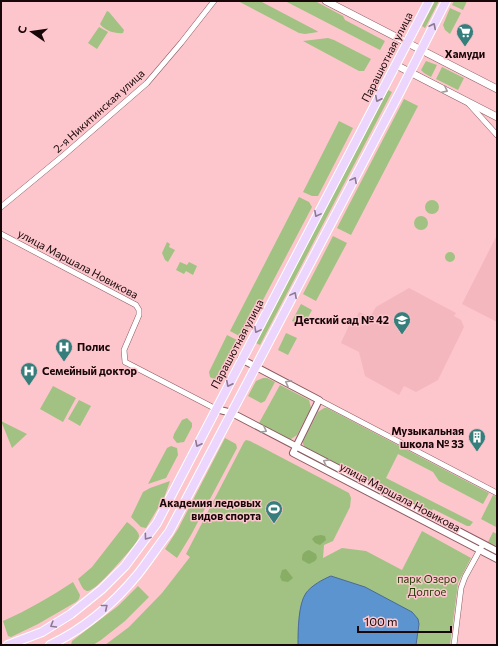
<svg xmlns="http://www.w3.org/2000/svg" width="498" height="646" font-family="Commissioner,sans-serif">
  <rect width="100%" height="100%" fill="#fdc6cc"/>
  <path fill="#f5b7be" d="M 497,235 L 497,322 L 462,304 Z
    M 409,288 L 456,313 L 454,316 L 461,320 L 464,327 L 438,380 L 416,392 L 404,386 L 399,395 L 365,376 L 359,352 L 341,343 L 351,321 L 356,318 L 359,312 L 370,317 L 376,307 Z"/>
  <path fill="#a1c283" d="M 238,1 L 260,1 L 317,31 L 318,32 L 305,34 L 299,33 Z
    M 285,1 L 315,1 L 343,16 L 345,20 L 385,41 L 380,50 Z
    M 435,1 L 439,1 L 425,28 L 422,26 Z
    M 454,1 L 467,1 L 463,10 L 452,5 Z
    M 450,8 L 461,13 L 450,34 L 445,30 L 443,25 Z
    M 107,11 L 109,12 L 124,30 L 123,33 C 116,34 105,31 100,24 Z
    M 99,27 L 108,32 L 97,49 L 88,43 Z
    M 328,38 L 334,40 L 371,59 L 364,71 L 359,71 L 303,41 Z
    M 426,61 L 437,65 L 431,77 L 424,73 L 421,70 Z
    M 442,67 L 464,78 L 458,90 L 436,79 Z
    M 388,90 L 392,92 L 260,345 L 256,343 Z
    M 404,99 L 418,106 L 351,235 L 337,228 Z
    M 339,121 L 353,128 L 318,196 L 312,196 L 303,192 Z
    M 299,197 L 309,202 L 312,207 L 243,338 L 230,331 Z
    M425 207a7 7 0 1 1 14 0a7 7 0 1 1-14 0Z
    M414 223a7 7 0 1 1 14 0a7 7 0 1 1-14 0Z
    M 333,236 L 347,243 L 316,301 L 303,294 Z
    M 167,242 L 170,244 L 169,247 L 175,250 L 168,262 L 165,260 L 162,253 Z
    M445 257a5 5 0 1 1 10 0a5 5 0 1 1-10 0Z
    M 180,262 L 187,265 L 189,262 L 197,266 L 193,275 L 186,271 L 184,274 L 176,270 Z
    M 301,304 L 312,310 L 303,327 L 292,321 Z
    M 286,333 L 297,338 L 288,355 L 278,350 Z
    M 227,335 L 241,342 L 219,382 L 210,377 L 209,372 Z
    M 263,378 L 267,378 L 275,382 L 265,401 L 261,403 L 248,396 L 256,381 Z
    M 280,385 L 309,400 L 311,408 L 297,435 L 291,439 L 287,439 L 259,423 Z
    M 53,386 L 76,398 L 63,422 L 40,409 Z
    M 79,400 L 91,406 L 80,426 L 68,419 Z
    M 324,408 L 327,408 L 489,493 L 483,504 L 439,481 L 433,472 L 398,454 L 386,478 L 473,522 L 470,526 L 467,526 L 433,509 L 431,513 L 306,449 L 303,444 L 303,441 L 318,412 Z
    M 187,418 L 192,423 L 192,427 L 184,442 L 177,443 L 173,438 L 174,434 L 182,420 Z
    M 1,421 L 27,434 L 12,448 Z
    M 225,438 L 236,444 L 237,448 L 191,535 L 177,558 L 165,549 L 178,529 Z
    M 246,440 L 250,441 L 349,493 L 351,498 L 350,507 L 333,541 L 324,545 L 323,558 L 342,548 L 366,551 L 402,570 L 422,531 L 471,558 L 458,583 L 450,645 L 416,645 L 419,624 L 365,587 L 331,576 C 323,579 311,586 306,593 C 298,604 298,631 298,645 L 105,645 L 129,627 L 162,593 L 190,557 L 186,554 L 244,442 Z
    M 171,446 L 177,448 L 178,455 L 166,478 L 148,484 L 167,448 Z
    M 170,481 L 164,498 L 146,528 L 141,527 L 131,517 L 143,492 L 150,488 Z
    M 493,495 L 497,497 L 497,525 L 496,527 L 481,519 Z
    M 127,522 C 131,525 139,531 139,536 C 139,541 128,552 125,556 C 119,562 95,592 87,591 C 82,590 80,582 78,579 L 92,567 Z
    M 493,532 L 497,534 L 497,546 L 488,542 Z
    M 73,582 L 80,595 L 79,599 L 76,602 L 38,624 L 11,637 L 8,636 L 3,621 C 28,610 50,597 73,582 Z
    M 138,586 L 149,597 L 125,621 L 101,640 L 93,645 L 71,645 L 72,641 L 118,606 Z"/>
  <path fill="#88ae65" d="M 321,535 L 325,536 L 326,540 L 320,545 L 315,543 L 312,539 L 315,536 Z
    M 309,550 L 316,554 L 317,558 L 315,561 L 309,564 L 302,560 C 302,554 303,552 309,550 Z
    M 286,569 L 293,578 L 288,582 L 282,581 L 280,577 L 282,570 Z"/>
  <path fill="#5c94d0" stroke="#486a94" d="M 331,576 L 365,587 L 412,612 L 418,619 L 419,624 L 416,645 L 298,645 C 298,632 298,604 306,593 C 311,586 323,579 331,576 Z"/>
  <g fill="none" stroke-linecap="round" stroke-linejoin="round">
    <g stroke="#8b5b61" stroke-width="6">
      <path id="minor" d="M 469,104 L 497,135
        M 1,207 L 64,155 L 147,83 L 181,43 L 214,1
        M 1,234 L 136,305 L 139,310 L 139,315 L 124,350 L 125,362 L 216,409
        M 319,400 L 497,493
        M 454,645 L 461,588 L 465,577 L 483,544"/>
    </g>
    <g stroke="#8b5b61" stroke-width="8">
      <path id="tertiary" d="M 241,359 L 319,400 L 293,453 L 497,559
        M 216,409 L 232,413 L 497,551"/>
    </g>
    <g stroke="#8b5b61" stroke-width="8">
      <path id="secondary" d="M 326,1 L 497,89
        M 396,65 L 497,117"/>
    </g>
    <g stroke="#fff" stroke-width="10">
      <path id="primary" d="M 8,645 L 42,632 L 71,614 L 102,589 L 125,566 L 157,523 L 429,1
        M 50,645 C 84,629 115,602 138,574 C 149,560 158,546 169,532 L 400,92 L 446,1"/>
    </g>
    <use href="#minor" stroke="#fff" stroke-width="5"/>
    <use href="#tertiary" stroke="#fff" stroke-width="6"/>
    <use href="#secondary" stroke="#fff" stroke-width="7"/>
    <use href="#primary" stroke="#edd6fd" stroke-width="8"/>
  </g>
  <defs><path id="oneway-chevron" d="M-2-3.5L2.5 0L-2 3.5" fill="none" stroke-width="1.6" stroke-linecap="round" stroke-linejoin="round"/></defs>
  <g stroke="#8d798f">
    <use href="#oneway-chevron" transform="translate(433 26) rotate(-63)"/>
    <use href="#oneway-chevron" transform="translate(378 99) rotate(117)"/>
    <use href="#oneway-chevron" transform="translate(354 180) rotate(-62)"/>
    <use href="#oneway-chevron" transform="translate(317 214) rotate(118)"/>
    <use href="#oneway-chevron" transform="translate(294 295) rotate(-62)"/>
    <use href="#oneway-chevron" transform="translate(257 330) rotate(118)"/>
    <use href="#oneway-chevron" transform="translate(229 384) rotate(117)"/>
    <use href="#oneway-chevron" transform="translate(198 444) rotate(117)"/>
    <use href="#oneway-chevron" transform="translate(147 537) rotate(126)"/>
    <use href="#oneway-chevron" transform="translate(105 607) rotate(-39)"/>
    <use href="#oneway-chevron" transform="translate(53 625) rotate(149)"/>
  </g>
  <g stroke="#a39c9d">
    <use href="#oneway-chevron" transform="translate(445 90) rotate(27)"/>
    <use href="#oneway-chevron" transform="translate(288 383) rotate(-152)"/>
    <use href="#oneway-chevron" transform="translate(264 430) rotate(28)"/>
    <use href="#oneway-chevron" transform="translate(326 462) rotate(-152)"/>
  </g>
  <defs>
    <g id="supermarket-pin" transform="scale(0.9)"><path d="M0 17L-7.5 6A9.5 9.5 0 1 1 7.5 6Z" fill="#367e7b" stroke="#fdc6cc"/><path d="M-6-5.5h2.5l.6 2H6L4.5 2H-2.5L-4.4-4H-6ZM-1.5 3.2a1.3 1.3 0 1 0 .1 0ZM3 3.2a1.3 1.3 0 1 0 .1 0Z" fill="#fff"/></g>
    <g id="school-pin" transform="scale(0.9)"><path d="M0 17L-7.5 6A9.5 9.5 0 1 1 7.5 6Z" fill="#367e7b" stroke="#fdc6cc"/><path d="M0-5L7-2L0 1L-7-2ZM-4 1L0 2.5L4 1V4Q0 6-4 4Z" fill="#fff"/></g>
    <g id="hospital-pin" transform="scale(0.9)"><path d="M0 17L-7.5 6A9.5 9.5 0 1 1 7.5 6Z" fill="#367e7b" stroke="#fdc6cc"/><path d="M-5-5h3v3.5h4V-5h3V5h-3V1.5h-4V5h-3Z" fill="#fff"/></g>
    <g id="building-pin" transform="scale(0.9)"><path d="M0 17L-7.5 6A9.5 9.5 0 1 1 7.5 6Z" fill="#367e7b" stroke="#fdc6cc"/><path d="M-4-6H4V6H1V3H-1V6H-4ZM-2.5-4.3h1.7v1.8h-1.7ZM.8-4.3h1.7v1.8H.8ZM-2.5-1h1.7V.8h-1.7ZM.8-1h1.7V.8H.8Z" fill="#fff"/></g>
    <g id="stadium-pin" transform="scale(0.9)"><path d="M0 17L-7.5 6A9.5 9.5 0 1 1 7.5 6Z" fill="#367e7b" stroke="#fdc6cc"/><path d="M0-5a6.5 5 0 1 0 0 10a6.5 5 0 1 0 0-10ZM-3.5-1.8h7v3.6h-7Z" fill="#fff"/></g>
  </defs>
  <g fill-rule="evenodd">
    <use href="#supermarket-pin" x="465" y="32"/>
    <use href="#school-pin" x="402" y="320"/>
    <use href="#hospital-pin" x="64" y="347"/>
    <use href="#hospital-pin" x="29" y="371"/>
    <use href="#building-pin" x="477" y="437"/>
    <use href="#stadium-pin" x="274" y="509"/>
  </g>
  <g text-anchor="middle" stroke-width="3" stroke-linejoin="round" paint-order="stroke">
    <g font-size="11" font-weight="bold" fill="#180709" stroke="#fdc6cc" text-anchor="end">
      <text x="465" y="58" text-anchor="middle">Хамуди</text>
      <text x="389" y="324">Детский сад № 42</text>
      <text x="77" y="351" text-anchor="start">Полис</text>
      <text x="42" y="375" text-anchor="start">Семейный доктор</text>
      <text x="464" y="435">Музыкальная<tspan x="464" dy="13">школа № 33</tspan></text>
      <text x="261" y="507">Академия ледовых<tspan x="261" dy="13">видов спорта</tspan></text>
    </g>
    <g font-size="11" fill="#180709" stroke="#fdc6cc">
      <text transform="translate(387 57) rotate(-63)" y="4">Парашютная улица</text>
      <text transform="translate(99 111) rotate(-42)" y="4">2-я Никитинская улица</text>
      <text transform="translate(78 264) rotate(28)" y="4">улица Маршала Новикова</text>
      <text transform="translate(237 344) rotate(-62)" y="4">Парашютная улица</text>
      <text transform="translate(400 497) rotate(28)" y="4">улица Маршала Новикова</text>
    </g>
    <g font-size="11" fill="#223a04" stroke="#fdc6cc">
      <text x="427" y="583">парк Озеро<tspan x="427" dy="13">Долгое</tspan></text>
    </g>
  </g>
  <rect width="498" height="646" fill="none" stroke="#180709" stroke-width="4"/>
  <g transform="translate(32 32) rotate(283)" stroke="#fdc6cc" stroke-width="3" paint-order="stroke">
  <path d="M0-3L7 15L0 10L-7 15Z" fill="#180709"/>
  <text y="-6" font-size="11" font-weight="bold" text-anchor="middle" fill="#180709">С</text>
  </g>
  <path d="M358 626v6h93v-6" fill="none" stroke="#180709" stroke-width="2"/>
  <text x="364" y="626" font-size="12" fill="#180709" stroke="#fdc6cc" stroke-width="3" paint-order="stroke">100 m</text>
</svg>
